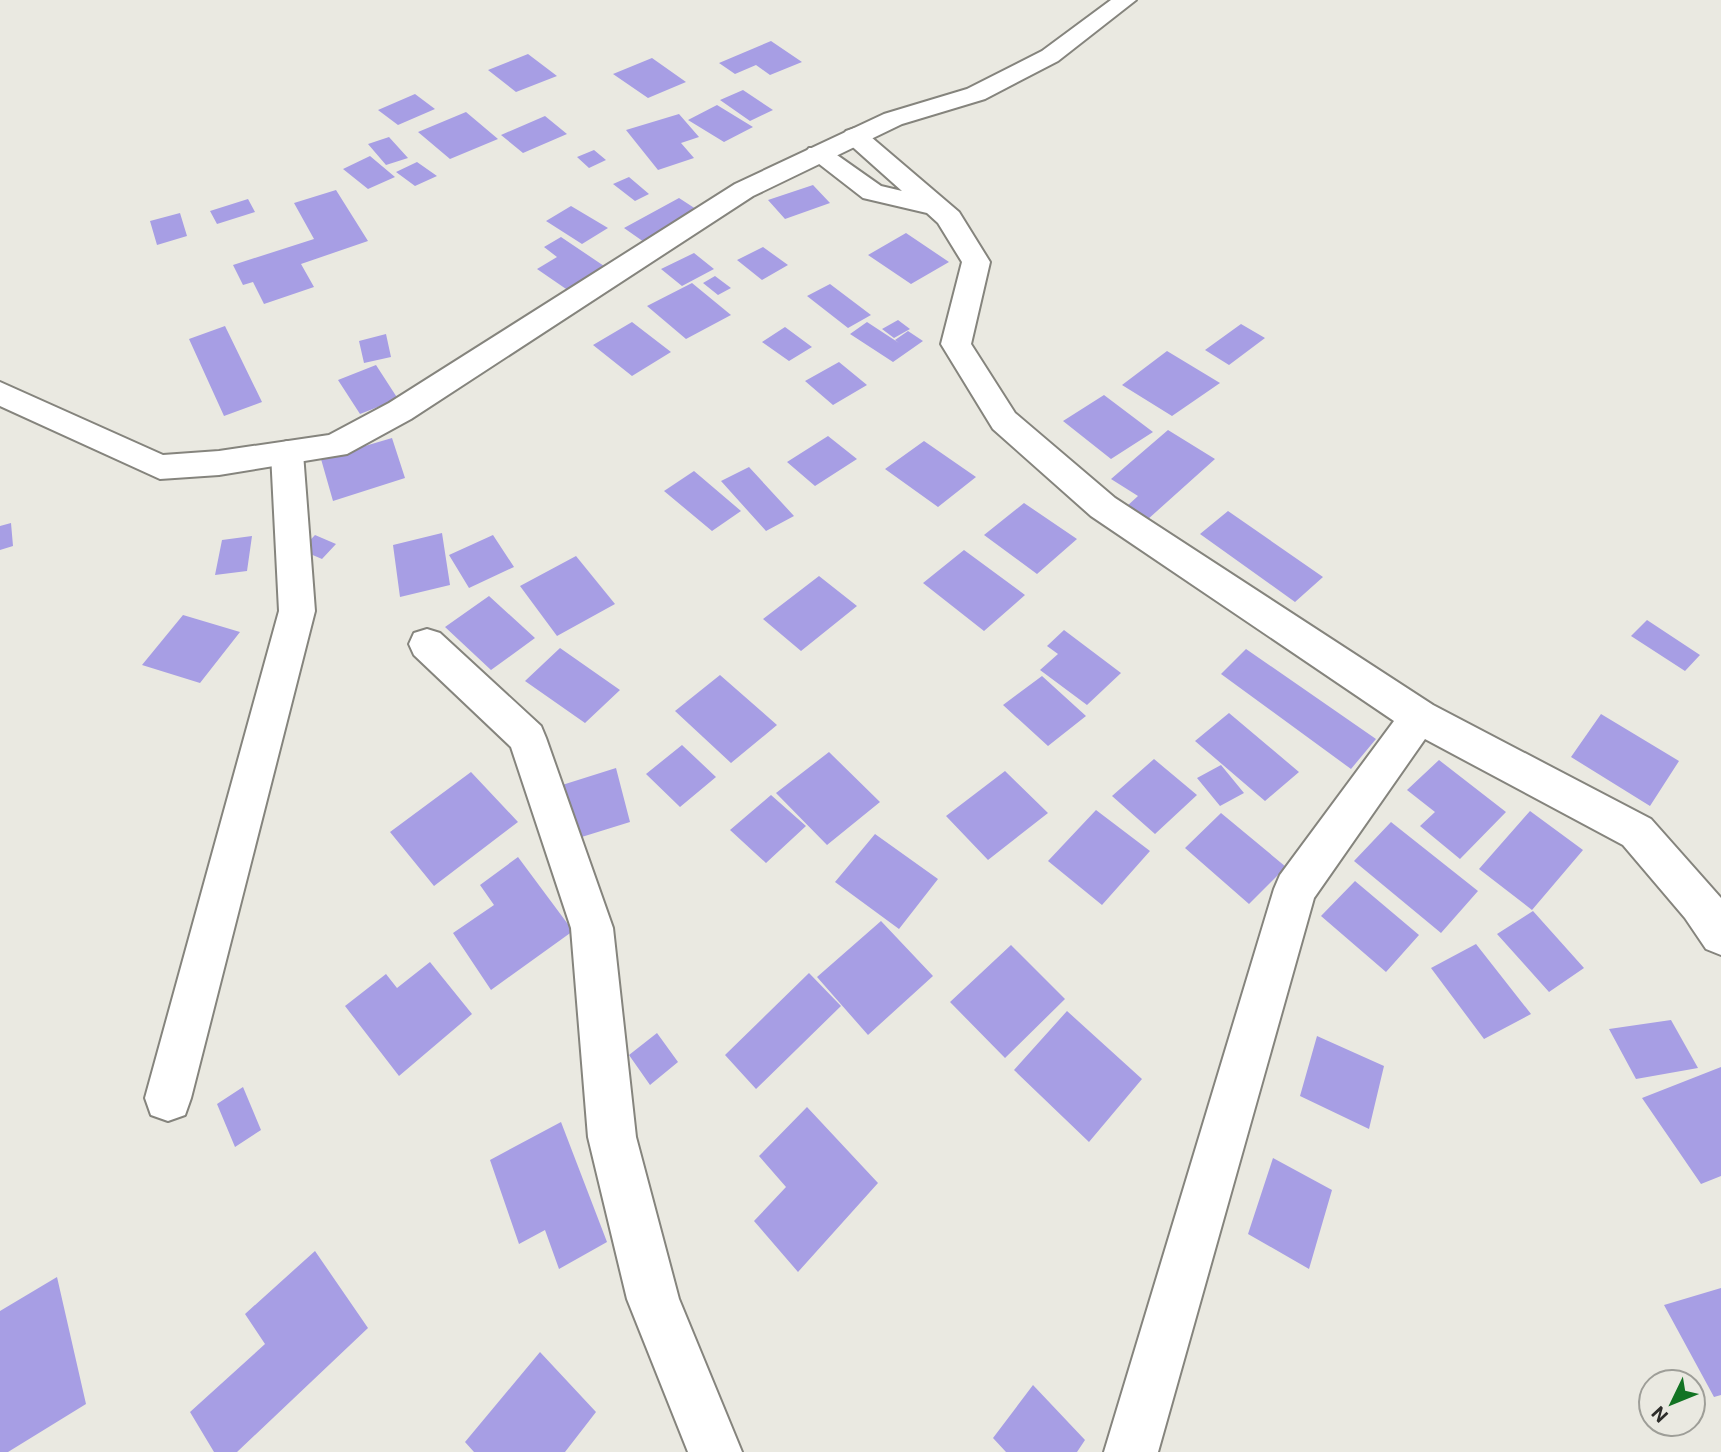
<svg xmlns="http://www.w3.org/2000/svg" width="1721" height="1452" font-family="Roboto,sans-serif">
  <rect width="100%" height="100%" fill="#eae9e1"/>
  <path fill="#a79ee4" d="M 771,41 L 802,62 L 770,75 L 756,65 L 735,74 L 719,63 Z
    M 528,54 L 557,76 L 516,92 L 488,70 Z
    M 652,58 L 686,82 L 648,98 L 613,74 Z
    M 743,90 L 773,110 L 750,121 L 720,100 Z
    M 415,94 L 435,109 L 398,125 L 378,110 Z
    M 717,105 L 753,127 L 724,142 L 688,120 Z
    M 466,112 L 498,139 L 450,159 L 418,132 Z
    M 679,114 L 699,137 L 681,143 L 694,158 L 658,170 L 626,130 Z
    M 545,116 L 567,134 L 523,153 L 501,135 Z
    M 389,137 L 408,158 L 386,165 L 368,144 Z
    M 594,150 L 606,160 L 589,168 L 577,157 Z
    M 370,156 L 395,177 L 368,189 L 343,169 Z
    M 417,162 L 437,176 L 415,186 L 396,172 Z
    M 629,177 L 649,194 L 635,201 L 613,184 Z
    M 813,185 L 830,203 L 785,219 L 768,200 Z
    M 336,190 L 368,241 L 301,264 L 314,287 L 264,304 L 253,282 L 243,285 L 233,265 L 314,239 L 294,203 Z
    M 679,198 L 699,211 L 644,242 L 624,228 Z
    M 248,199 L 255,212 L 217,224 L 210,211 Z
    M 571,206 L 608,228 L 582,244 L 546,221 Z
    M 180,213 L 187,236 L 157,245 L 150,221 Z
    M 906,233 L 949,262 L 911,284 L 868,255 Z
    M 561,237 L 607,268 L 569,291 L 537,269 L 557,257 L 544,247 Z
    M 763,247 L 788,265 L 762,280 L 737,260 Z
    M 694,253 L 714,269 L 682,286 L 661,269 Z
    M 715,276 L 731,288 L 718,295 L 703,283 Z
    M 692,283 L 731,315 L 686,339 L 647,306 Z
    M 830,284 L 871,315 L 848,328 L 807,296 Z
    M 898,320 L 910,329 L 894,338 L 882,329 Z
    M 632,322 L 671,352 L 632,376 L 593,345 Z
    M 867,322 L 899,343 L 895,340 L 908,331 L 923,341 L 893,362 L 850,334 Z
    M 1241,324 L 1265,338 L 1229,365 L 1205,350 Z
    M 225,326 L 262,402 L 224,416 L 189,339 Z
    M 785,327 L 812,347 L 789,361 L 762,342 Z
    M 386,334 L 391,357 L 364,363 L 359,341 Z
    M 1167,351 L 1220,383 L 1172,416 L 1122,385 Z
    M 839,362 L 867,385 L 833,405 L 805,381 Z
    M 376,365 L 398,399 L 360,414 L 338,380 Z
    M 1104,395 L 1153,432 L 1111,459 L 1063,421 Z
    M 1168,430 L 1215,459 L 1147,520 L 1126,507 L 1138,496 L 1111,479 Z
    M 828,436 L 857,459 L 815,486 L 787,462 Z
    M 392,438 L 405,478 L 333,501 L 321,459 Z
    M 924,441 L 976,477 L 938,507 L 885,469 Z
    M 749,467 L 794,516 L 766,531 L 721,481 Z
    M 694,471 L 741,511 L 712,531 L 664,491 Z
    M 1024,503 L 1077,539 L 1037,574 L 984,535 Z
    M 1228,511 L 1323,577 L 1295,602 L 1200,534 Z
    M 11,523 L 13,546 L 0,550 L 0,526 Z
    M 442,533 L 450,585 L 400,597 L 393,545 Z
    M 315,535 L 336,544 L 322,559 L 301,550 Z
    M 493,535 L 514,567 L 469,588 L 449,555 Z
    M 252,536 L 247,571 L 215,575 L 222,540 Z
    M 964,550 L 1025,595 L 984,631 L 923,583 Z
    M 576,556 L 615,604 L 557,636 L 520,586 Z
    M 819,576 L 857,606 L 801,651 L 763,619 Z
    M 489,596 L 535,638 L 491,670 L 445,627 Z
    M 183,615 L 240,632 L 200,683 L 142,665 Z
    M 1647,620 L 1700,655 L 1685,671 L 1631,636 Z
    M 1064,630 L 1121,673 L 1087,705 L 1040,670 L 1058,654 L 1047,646 Z
    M 560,648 L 620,690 L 585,723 L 525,681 Z
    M 1246,649 L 1376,739 L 1351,769 L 1221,674 Z
    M 720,675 L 777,725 L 731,763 L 675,711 Z
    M 1042,676 L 1086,716 L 1048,746 L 1003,705 Z
    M 1229,713 L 1299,772 L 1265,801 L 1195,741 Z
    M 1601,714 L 1679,761 L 1650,806 L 1571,757 Z
    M 682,745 L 716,777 L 680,807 L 646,774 Z
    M 829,752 L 880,802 L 827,845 L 776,793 Z
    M 1154,759 L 1197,795 L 1155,834 L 1112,796 Z
    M 1439,760 L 1506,812 L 1460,859 L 1420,826 L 1435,812 L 1407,790 Z
    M 1221,765 L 1244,793 L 1220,806 L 1197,778 Z
    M 616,768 L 630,822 L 572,840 L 559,786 Z
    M 1005,771 L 1048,813 L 988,860 L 946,816 Z
    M 471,772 L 518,822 L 434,886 L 390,832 Z
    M 771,795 L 806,826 L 766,863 L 730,830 Z
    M 1096,810 L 1150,851 L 1102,905 L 1048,861 Z
    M 1530,811 L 1583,850 L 1532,910 L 1479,869 Z
    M 1221,813 L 1286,867 L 1249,904 L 1185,848 Z
    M 1391,822 L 1478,891 L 1441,933 L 1354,861 Z
    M 875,834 L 938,879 L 899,929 L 835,882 Z
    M 518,857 L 573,931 L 491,990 L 453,933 L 494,905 L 480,885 Z
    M 1355,881 L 1419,935 L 1386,972 L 1321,916 Z
    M 1533,911 L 1584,968 L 1549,992 L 1497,934 Z
    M 881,921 L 933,976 L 868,1035 L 817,977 Z
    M 1476,944 L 1531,1014 L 1484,1039 L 1431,968 Z
    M 1011,945 L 1065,999 L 1005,1058 L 950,1002 Z
    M 430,962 L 472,1014 L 399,1076 L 345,1006 L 386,974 L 397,988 Z
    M 809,973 L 841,1006 L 756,1089 L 725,1055 Z
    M 1067,1011 L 1142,1079 L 1089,1142 L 1014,1070 Z
    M 1671,1020 L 1698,1068 L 1636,1079 L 1609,1029 Z
    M 657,1033 L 678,1062 L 650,1085 L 629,1055 Z
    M 1317,1036 L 1384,1066 L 1369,1129 L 1300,1096 Z
    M 1721,1067 L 1721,1176 L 1701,1184 L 1642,1098 Z
    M 243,1087 L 261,1130 L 235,1147 L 217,1104 Z
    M 807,1107 L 878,1183 L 798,1272 L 754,1221 L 786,1187 L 759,1156 Z
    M 561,1122 L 607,1242 L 559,1269 L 545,1230 L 519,1244 L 490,1160 Z
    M 1273,1158 L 1332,1190 L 1309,1269 L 1248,1234 Z
    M 315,1251 L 368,1328 L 237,1452 L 214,1452 L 190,1412 L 265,1344 L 245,1314 Z
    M 57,1277 L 86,1404 L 8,1452 L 0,1452 L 0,1311 Z
    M 1721,1288 L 1721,1395 L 1714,1397 L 1664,1305 Z
    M 540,1352 L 596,1412 L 565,1452 L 474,1452 L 465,1442 Z
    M 1033,1385 L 1085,1440 L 1077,1452 L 1006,1452 L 993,1438 Z"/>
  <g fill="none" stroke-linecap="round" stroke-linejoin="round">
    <g stroke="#85847d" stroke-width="4">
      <path id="minor" d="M 855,128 L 864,131 L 959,212 L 990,262 L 971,344 L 1015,413 L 1115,498 L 1433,705 L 1651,819 L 1721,898 L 1721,955 L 1706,949 L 1685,918 L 1623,845 L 1425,739 L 1314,898 L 1158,1452 L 1104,1452 L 1274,889 L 1280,875 L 1394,721 L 1091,516 L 993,429 L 941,344 L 962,262 L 938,223 L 927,213 L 863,198 L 805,153 L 809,148 L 827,148 L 881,186 L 902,191 L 846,141 L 842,136 L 846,131 Z
        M 287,441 L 298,445 L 303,453 L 315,611 L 191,1098 L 185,1115 L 168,1121 L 151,1115 L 145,1098 L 279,611 L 271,453 L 276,445 Z
        M 427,629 L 440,633 L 541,726 L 546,738 L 613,928 L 636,1137 L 679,1299 L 742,1452 L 688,1452 L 627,1299 L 588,1137 L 571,928 L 511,747 L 414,655 L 409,644 L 414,633 Z"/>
    </g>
    <g stroke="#85847d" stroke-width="4">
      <path id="major" d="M 1111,0 L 1136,0 L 1058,61 L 985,99 L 902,124 L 753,196 L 411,419 L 347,454 L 219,475 L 160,479 L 0,406 L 0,382 L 163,455 L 219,451 L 329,435 L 389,403 L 735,184 L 884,114 L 967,89 L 1042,51 Z"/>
    </g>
    <use href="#minor" fill="#fff" fill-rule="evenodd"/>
    <use href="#major" fill="#fff" fill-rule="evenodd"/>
  </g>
  <g transform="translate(1672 1403) rotate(227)"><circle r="33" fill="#eae9e1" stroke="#9e9e98" stroke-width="2"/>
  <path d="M0-5L12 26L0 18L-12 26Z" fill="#127323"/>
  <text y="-10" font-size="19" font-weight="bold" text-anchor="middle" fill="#2d2d2a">N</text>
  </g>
</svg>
